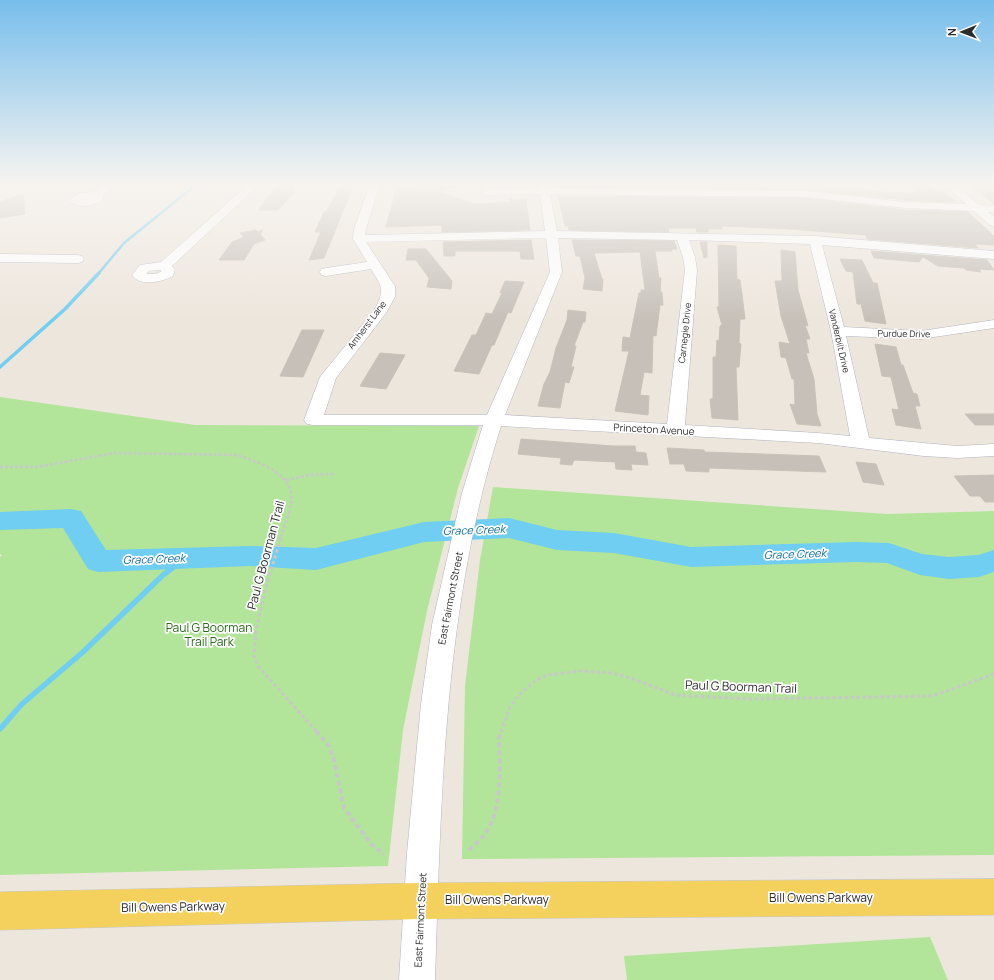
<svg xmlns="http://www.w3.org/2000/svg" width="994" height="980" font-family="Manrope,sans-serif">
  <rect width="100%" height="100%" fill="#ede6dd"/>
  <path fill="#b2e599" d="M 0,397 L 195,425 L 479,426 L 458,488 L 427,611 L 403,730 L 388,866 L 0,875 L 0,557 L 2,555 L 0,554 Z
    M 493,487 L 887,514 L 994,511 L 994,855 L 462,859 L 465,686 L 480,560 Z
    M 930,937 L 948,980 L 627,980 L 624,956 Z"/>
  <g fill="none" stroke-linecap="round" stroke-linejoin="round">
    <path stroke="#6fcef1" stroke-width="2.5" d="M 98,274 L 124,243 L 192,188 L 204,184"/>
    <path stroke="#6fcef1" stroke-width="3.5" d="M 0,367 L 65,309 L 99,273"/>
    <path stroke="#6fcef1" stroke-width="5.5" d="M 0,729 L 22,704 L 83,652 L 163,575 L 186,558"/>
    <path fill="#6fcef1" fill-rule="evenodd" d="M 71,509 L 81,511 L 106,550 L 250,546 L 316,548 L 424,522 L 509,518 L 557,530 L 614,533 L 691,547 L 856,542 L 889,543 L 922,554 L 949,557 L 978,555 L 994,550 L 994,572 L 979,577 L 949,579 L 920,575 L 887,563 L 856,562 L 691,567 L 614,553 L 557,550 L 509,538 L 424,542 L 316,570 L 250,566 L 98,572 L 88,569 L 63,528 L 0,530 L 0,512 Z"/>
  </g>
  <path fill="#c6c0b9" stroke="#c9c2b7" d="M 280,184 L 297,184 L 292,190 L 295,192 L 278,210 L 258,210 L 269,196 Z
    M 343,184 L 354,184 L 324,258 L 309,260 L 321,232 L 315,232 L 324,212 L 326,212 L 339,188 L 341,188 Z
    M 410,184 L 456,184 L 457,186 L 439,192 L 474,204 L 510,202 L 510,199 L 526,200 L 530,230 L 442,232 L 442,225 L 386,227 L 397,187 L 410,187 Z
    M 556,184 L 800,184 L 865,188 L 867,190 L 882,192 L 917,193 L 909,184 L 928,184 L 934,191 L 943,192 L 957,202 L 905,200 L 806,190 L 557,187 Z
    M 970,184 L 994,184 L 994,204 Z
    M 23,194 L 25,214 L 0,218 L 0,202 Z
    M 558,196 L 806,198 L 905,210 L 968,212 L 994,236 L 994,245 L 975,244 L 978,248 L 867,239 L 866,235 L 790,229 L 722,226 L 722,229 L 708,229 L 708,232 L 697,232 L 696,228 L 668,228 L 669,232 L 569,230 L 568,226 L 565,226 Z
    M 256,230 L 258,232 L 263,230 L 260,234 L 265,240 L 254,244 L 244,260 L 219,260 L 232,242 L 244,237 L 240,233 Z
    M 531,240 L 534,259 L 521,259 L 520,251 L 455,251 L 455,256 L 444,256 L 443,242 Z
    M 572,240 L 674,241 L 677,249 L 671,249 L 672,251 L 655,251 L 659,278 L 661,278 L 660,292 L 662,292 L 663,305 L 660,305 L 656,336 L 653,335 L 652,373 L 644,372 L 640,395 L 649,396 L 648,415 L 615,411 L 629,351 L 622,351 L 623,337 L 630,338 L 639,293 L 641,293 L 641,290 L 645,290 L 640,252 L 594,253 L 602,279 L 603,279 L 602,291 L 583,289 L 585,278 L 580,256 L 576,256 Z
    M 700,242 L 707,242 L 707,257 L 704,258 Z
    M 718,245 L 736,246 L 737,279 L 740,280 L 742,294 L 745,319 L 740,319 L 739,343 L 741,344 L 739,367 L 736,367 L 738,420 L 712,418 L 710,399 L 713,399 L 713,357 L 716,357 L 717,340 L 719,341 L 720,326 L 722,325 L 717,307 L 719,307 Z
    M 408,249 L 426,249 L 452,281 L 451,289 L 427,287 L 429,278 L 416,260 L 406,260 Z
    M 781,250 L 795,252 L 798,290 L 808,326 L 805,325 L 810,339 L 806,339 L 809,353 L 806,353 L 814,379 L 817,414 L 821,426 L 797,424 L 790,404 L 795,405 L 794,379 L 792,379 L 786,358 L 781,357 L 779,342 L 790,344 L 781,316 L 775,281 L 782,281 Z
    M 871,251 L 987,260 L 994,270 L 979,269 L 981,272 L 966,270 L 964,268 L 938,266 L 923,257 L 919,262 L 874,258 Z
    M 840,259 L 862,260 L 873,283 L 877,283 L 886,324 L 865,321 L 861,304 L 857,304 L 853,272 L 846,271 Z
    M 505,281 L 524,282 L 511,313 L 508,312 L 494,345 L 492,345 L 479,374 L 454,371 L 472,335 L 476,335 L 486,313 L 492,314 L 502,293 L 500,293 Z
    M 568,310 L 586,312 L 585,322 L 583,322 L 574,346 L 576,346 L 571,367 L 574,367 L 569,383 L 565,382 L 560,408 L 538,406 L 544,384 L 550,372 L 556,348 L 567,320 Z
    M 302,330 L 324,330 L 303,377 L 280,376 Z
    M 875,344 L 896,347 L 901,365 L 903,365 L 913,393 L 917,394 L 920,406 L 915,406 L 921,429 L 896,425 L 892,409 L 899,410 L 891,377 L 882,376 Z
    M 380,353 L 405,355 L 386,389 L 360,386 Z
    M 965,414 L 994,414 L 994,425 L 975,425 Z
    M 521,439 L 613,446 L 635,446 L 636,452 L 646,453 L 648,465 L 631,464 L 632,470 L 616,469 L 615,462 L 574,460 L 572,465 L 560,464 L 561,458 L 518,454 Z
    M 667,448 L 704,450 L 705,452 L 819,456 L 826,472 L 709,468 L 709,472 L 686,471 L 684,464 L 670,464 Z
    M 856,462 L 876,464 L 884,485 L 863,482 Z
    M 994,475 L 994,502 L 985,502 L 980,496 L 970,496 L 954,476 Z"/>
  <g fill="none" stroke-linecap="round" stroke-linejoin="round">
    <g stroke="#b1b4bf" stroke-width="1">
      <path id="minor" d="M 106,184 L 118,184 L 102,195 L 104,198 C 97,207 76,209 69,200 L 80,193 L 94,192 Z
        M 249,184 L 260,184 L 172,266 L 175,269 L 173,276 C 162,282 140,287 132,275 L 140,265 L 161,262 ZM 159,270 L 162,271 L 156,274 L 146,274 L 149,271 Z
        M 370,184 L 380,184 L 366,229 L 365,235 L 545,231 L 540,194 L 485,195 L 480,192 L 485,189 L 539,188 L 538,184 L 548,184 L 549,188 L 806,191 L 905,202 L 966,204 L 943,184 L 954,184 L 979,205 L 994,206 L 994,212 L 988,212 L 994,217 L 994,226 L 990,225 L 974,211 L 905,208 L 806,197 L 550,194 L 557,231 L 815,236 L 994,251 L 994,259 L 822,245 L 844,327 L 921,331 L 994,320 L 994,328 L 921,339 L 846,336 L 869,438 L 957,446 L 994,444 L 994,456 L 957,458 L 924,456 L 818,443 L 501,426 C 444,605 441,793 435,980 L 399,980 L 407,853 L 421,704 L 432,625 L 462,493 L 483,425 L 313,425 L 307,424 L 304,420 L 320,377 L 375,309 C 385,289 382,287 371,269 L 326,276 L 321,275 L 320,272 L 321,269 L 326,268 L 367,262 L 353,239 L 354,229 ZM 546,238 L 550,272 L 487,415 L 324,415 L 336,378 L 386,313 L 395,297 L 395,286 L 366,242 ZM 558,238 L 677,240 L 683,257 L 685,270 L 667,424 L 505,415 L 562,272 ZM 689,240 L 810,244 L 831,331 L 850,436 L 818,433 L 685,425 L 697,270 L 695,257 Z
        M 0,254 L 78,255 L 82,256 L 84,259 L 82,262 L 78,263 L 0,262 Z"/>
    </g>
    <g stroke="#c8c8c8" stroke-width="1">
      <path id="major" d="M 994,879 L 994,915 L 420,919 L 0,930 L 0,892 L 420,883 Z"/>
    </g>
    <path stroke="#c8c8c8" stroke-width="2.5" stroke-dasharray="3 2" stroke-linecap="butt" d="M 0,467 L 36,467 L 115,453 L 237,455 C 260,463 296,474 291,503 C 289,515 284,527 280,539
      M 286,480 L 310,475 L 334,474"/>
    <path stroke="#c8c8c8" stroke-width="3" stroke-dasharray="3.5 2.5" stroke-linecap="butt" d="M 281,538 L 267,583 L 256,631 L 254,656 L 258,666 L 317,732
      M 501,732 L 510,707 L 518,696 L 536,680 L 548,675 L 580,671 L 612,673 L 633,679 L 675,695 L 750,699 L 932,696 L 994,674"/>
    <path stroke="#c8c8c8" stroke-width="4" stroke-dasharray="5 3" stroke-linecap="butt" d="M 316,731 L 329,746 L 334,760 L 344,808 L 372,845 L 384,854
      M 469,850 C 474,845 480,840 484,835 C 503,811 500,767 499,738 L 502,731"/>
    <use href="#minor" fill="#fff" fill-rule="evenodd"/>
    <use href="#major" fill="#f3d15c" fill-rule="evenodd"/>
  </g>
  <linearGradient id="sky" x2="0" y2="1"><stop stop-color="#77beec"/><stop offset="0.57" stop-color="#f7f4f0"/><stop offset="1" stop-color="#f7f4f0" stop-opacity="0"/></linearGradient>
  <rect width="994" height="321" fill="url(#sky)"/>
  <g text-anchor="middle" stroke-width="3.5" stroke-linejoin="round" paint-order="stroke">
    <g font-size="9" fill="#2b2b2b" stroke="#fff">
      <text transform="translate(367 325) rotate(-53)" y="3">Amherst Lane</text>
      <text transform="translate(685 333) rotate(-84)" y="3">Carnegie Drive</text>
      <text transform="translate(904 334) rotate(1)" y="3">Purdue Drive</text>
      <text transform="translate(839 341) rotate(77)" y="3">Vanderbilt Drive</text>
    </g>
    <g font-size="10" fill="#2b2b2b" stroke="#fff">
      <text transform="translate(654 429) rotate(3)" y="4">Princeton Avenue</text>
      <text transform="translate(450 598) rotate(-79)" y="4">East Fairmont Street</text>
      <text transform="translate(420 920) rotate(-87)" y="4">East Fairmont Street</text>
    </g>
    <g font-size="11" font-style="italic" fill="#0b6c9f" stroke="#fff">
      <text transform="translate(474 530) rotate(-2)" y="4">Grace Creek</text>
      <text transform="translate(795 554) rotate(-2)" y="4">Grace Creek</text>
      <text transform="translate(154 559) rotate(-2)" y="4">Grace Creek</text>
    </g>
    <g font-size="12" fill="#2b2b2b" stroke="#fff">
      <text transform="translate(266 555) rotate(-75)" y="4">Paul G Boorman Trail</text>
      <text transform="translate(741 687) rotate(2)" y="4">Paul G Boorman Trail</text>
      <text x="821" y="902">Bill Owens Parkway</text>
      <text x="497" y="904">Bill Owens Parkway</text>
      <text transform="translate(173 907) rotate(-1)" y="4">Bill Owens Parkway</text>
    </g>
    <g font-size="12" fill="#2a6a19" stroke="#fff">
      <text x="209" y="632">Paul G Boorman<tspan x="209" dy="14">Trail Park</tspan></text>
    </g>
  </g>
  <g transform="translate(962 32) rotate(269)" stroke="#ffffff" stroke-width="3" paint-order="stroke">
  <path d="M0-3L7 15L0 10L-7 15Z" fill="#2b2b2b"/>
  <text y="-6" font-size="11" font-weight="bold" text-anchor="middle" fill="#2b2b2b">N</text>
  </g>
</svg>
